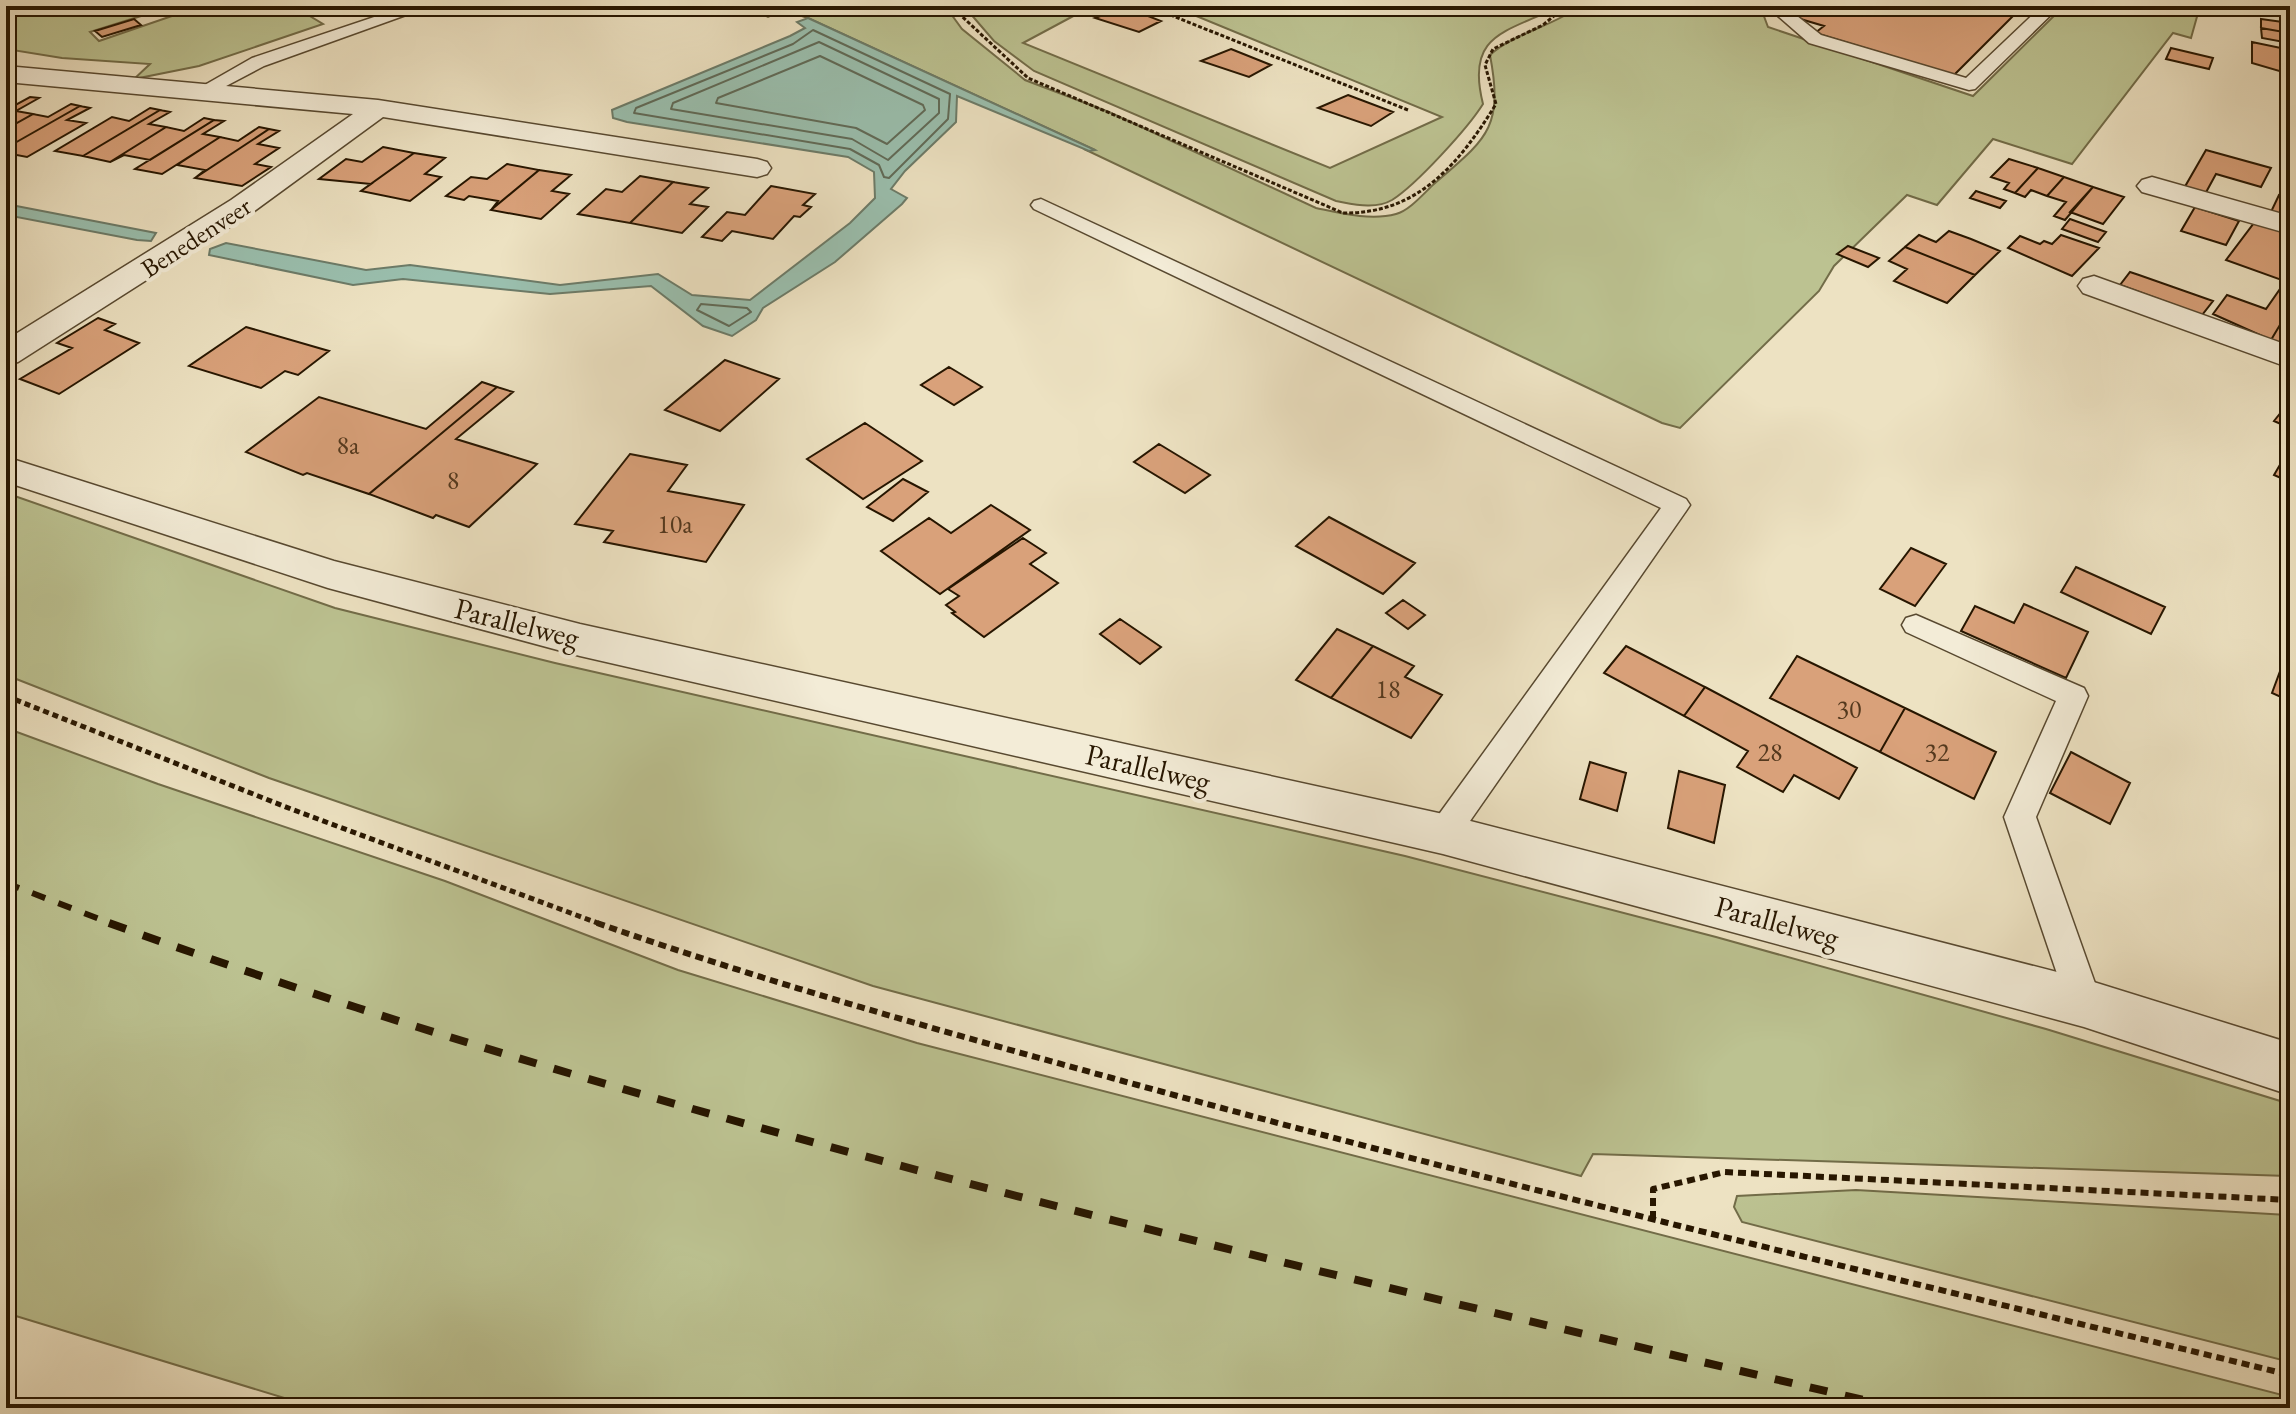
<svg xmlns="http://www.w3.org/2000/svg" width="2296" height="1414" font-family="'EB Garamond',serif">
  <rect width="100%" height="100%" fill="#ede2c2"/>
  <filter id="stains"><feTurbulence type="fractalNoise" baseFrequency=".0025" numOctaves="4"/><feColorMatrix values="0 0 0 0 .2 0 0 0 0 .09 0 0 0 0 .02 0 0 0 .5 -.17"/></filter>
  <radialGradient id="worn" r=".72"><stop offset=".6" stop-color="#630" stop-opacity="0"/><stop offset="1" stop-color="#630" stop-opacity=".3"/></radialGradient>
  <path fill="#bcc291" stroke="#726c48" stroke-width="2" d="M 12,6 L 173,6 L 90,32 L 99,41 L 201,6 L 293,6 L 323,24 L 199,66 L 134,79 L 150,64 L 62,58 L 6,49 L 6,10 Z
    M 746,6 L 935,6 L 951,14 L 962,29 L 1025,80 L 1109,112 L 1316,208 C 1340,213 1371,221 1396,214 C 1410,210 1423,194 1434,184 C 1486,139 1504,129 1490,55 C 1513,34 1547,28 1574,10 L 1573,6 L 1744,6 L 1762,11 L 1768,27 L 1973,96 L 2064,6 L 2200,6 L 2191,38 L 2173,33 L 2072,164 L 1993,139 L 1937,205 L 1907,195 L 1834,266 L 1819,291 L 1680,428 L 1662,423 L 1086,150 L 1093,149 L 808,18 L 783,10 L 768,17 Z
    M 993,6 L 1092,6 L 1023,43 L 1330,168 L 1442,117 L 1172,6 L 1560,6 C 1506,33 1465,33 1483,104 C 1468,128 1416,185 1392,200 C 1375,210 1353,204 1336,201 L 1034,71 L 994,41 L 969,12 Z
    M 6,493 L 335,608 L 555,663 L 1405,856 L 1716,937 L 2046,1029 L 2290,1104 L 2290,1176 L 1593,1154 L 1581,1176 L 873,986 L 269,778 L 6,675 Z
    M 6,728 L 158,784 L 445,881 L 678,970 L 917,1043 L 2290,1397 L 2290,1408 L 319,1408 L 304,1404 L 6,1313 Z
    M 1856,1190 L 2290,1215 L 2290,1362 L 1742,1222 L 1734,1207 L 1737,1196 Z"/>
  <path fill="#9abfae" stroke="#6c7b68" stroke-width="2" d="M 808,18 L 1095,150 L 1089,151 L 957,96 L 956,122 L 905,171 L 891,189 L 907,198 L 902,204 L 835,262 L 763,308 L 756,320 L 732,336 L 703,326 L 651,286 L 550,294 L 403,279 L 353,285 L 209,255 L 210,249 L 226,243 L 366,270 L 410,265 L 560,285 L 658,274 L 692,295 L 750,300 L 850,223 L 875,198 L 874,172 L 848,157 L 627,122 L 613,118 L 612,110 L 790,36 L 805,28 L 797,22 Z
    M 6,204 L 156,233 L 151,241 L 137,240 L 6,215 Z"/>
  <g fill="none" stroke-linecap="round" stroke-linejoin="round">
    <path stroke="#606a57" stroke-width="2" d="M 813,30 L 950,94 L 948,119 L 889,178 L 884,177 L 879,165 L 850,149 L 634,113 L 636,108 L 793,44 Z
      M 819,42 L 939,99 L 939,113 L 888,160 L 852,139 L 671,109 L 673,103 Z
      M 820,56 L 923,105 L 925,110 L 887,144 L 856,128 L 716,103 L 718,98 Z
      M 701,304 L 747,308 L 751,312 L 729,326 L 697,310 Z"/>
  </g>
  <path fill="#d9a17a" stroke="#271600" stroke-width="2" d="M 1812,6 L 2023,6 L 1954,75 L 1815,33 L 1824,26 L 1797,18 Z
    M 1125,7 L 1161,21 L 1139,32 L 1095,18 Z
    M 134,19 L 141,25 L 102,37 L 95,31 Z
    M 2261,19 L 2290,23 L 2290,33 L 2261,28 Z
    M 2261,28 L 2290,33 L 2290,43 L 2262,38 Z
    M 2252,42 L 2290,50 L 2290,74 L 2252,63 Z
    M 2171,48 L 2213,58 L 2209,69 L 2166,59 Z
    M 1231,49 L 1271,65 L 1249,77 L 1201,61 Z
    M 1348,95 L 1393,112 L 1371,126 L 1318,108 Z
    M 30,97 L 39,98 L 16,111 L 33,114 L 6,129 L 6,110 Z
    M 71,104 L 80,106 L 6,148 L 10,145 L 6,144 L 6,129 L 33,114 L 48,117 Z
    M 80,106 L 90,108 L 67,120 L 86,123 L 27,157 L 6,153 L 6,148 Z
    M 150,108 L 160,110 L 83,156 L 55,151 L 112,117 L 129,121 Z
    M 160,110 L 170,112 L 149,124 L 166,127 L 110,162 L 83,156 Z
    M 204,118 L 214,120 L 150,160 L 124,155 L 110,162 L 166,127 L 184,131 Z
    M 214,120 L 224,121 L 203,134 L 220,137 L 162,174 L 135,169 Z
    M 259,127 L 269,129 L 195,178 L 205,170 L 177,165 L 220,137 L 238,141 Z
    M 269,129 L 279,131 L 258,144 L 279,148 L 255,164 L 271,167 L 242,186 L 195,178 Z
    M 383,147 L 414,153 L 361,191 L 371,184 L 319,179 L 346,159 L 362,162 Z
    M 2206,150 L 2271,168 L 2261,187 L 2216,174 L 2204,196 L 2183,190 Z
    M 414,153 L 445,158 L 425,174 L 441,177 L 410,201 L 361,191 Z
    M 2009,159 L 2038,168 L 2015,193 L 2004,189 L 2009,183 L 1991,177 Z
    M 507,164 L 539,170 L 491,210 L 498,201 L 469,196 L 464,200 L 446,196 L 471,177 L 487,179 Z
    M 2038,168 L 2064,177 L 2047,196 L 2031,190 L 2025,197 L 2015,193 Z
    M 539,170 L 571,175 L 552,191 L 569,194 L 541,219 L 491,210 Z
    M 640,176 L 673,182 L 630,223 L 578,214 L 606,189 L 622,192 Z
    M 2064,177 L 2093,187 L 2065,220 L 2054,216 L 2066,202 L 2047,196 Z
    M 673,182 L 708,188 L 690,204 L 708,207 L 682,233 L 630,223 Z
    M 771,186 L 815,194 L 803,205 L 811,207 L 800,217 L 794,216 L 773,239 L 732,231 L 722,241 L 702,237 L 727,212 L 745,215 Z
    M 2093,187 L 2124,197 L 2103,224 L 2070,212 Z
    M 1976,191 L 2006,201 L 2000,208 L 1970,198 Z
    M 2279,195 L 2290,198 L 2290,222 L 2269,216 Z
    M 2195,207 L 2239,221 L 2226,245 L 2181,231 Z
    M 2070,219 L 2106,232 L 2098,242 L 2062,229 Z
    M 2254,223 L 2290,234 L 2290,283 L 2226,260 Z
    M 1949,231 L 1971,239 L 2000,251 L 1975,275 L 1905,247 L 1919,235 L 1936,242 Z
    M 2061,235 L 2099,248 L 2072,276 L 2008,248 L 2020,236 L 2040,244 L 2044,241 L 2052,244 Z
    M 1848,246 L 1879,258 L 1868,267 L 1837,254 Z
    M 1905,247 L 1975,275 L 1947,303 L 1894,281 L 1907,269 L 1889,261 Z
    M 2130,272 L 2139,275 L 2213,301 L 2202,315 L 2120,285 Z
    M 2280,289 L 2290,292 L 2290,308 L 2271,340 L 2213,314 L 2227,295 L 2266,309 Z
    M 2290,308 L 2290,347 L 2271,340 Z
    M 98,318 L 115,324 L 105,330 L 139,343 L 59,394 L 20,379 L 72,348 L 57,343 Z
    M 246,327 L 329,351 L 298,375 L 285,371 L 261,388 L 189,366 Z
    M 725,360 L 779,379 L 720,431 L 665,410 Z
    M 949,367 L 982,387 L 954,405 L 921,385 Z
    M 482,382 L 497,387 L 369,494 L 307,473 L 303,475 L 246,452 L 319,397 L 426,429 Z
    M 497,387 L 513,392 L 456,439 L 537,464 L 469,527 L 436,515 L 433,518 L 369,494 Z
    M 2290,401 L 2290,428 L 2274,421 Z
    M 865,423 L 922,461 L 863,499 L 807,459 Z
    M 1159,444 L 1210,475 L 1185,493 L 1134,462 Z
    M 2288,451 L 2290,452 L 2290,482 L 2274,475 Z
    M 630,454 L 687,465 L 668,491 L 744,505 L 706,562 L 604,542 L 613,531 L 575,524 Z
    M 903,479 L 928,492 L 893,521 L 867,507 Z
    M 991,505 L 1030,530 L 940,594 L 881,551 L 929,518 L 951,533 Z
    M 1329,517 L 1415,563 L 1383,594 L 1296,546 Z
    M 1023,538 L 1046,553 L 1030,564 L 1058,583 L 984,637 L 952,613 L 955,612 L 946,605 L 959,596 L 948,589 Z
    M 1911,548 L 1946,564 L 1915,606 L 1880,589 Z
    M 2076,567 L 2165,607 L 2151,634 L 2061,592 Z
    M 1403,600 L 1425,615 L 1408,629 L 1386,613 Z
    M 2024,604 L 2088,632 L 2066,678 L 1961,631 L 1975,606 L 2014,623 Z
    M 1120,619 L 1161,647 L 1140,664 L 1100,634 Z
    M 1337,629 L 1373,646 L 1331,698 L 1296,680 Z
    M 1373,646 L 1414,666 L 1405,677 L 1442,695 L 1411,738 L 1331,698 Z
    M 1626,646 L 1705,687 L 1684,716 L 1604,673 Z
    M 2289,647 L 2290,648 L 2290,701 L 2272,693 Z
    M 1797,656 L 1905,708 L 1880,752 L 1770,698 Z
    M 1705,687 L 1857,768 L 1839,799 L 1794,775 L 1783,792 L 1737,767 L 1748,751 L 1684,716 Z
    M 1905,708 L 1996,752 L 1974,799 L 1880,752 Z
    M 2071,752 L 2130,783 L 2110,824 L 2050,793 Z
    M 1590,762 L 1626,773 L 1617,811 L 1580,799 Z
    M 1679,771 L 1725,785 L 1714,843 L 1668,828 Z"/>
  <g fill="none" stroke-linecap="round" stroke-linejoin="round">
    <g stroke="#584930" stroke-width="3">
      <path id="lane" d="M 407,6 L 431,6 L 264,66 L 211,94 L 205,95 L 196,90 L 252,58 Z
        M 2042,6 L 2060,6 L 1975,89 L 1969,90 L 1809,43 L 1778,16 L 1786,11 L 1792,12 L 1821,35 L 1966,78 Z
        M 1041,199 L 1686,499 L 1690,505 L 1686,511 L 1454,844 L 1443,848 L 1432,844 L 1427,834 L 1432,824 L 1661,508 L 1034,209 L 1031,205 L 1034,201 Z
        M 1916,615 L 2084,688 L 2088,696 L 2036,817 L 2102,1003 L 2097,1015 L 2084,1019 L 2071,1015 L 2004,817 L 2056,701 L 1906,632 L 1902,625 L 1906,618 Z"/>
    </g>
    <g stroke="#584930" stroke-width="3">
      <path id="street" d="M 6,66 L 378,100 L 757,159 L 767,162 L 771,168 L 767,174 L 757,177 L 383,117 L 253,212 L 18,362 L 6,365 L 6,340 L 231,200 L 353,114 L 6,82 Z
        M 2152,177 L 2290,216 L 2290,234 L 2142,192 L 2137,186 L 2142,180 Z
        M 2094,276 L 2290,346 L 2290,368 L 2083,293 L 2078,286 L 2083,279 Z
        M 6,457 L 334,561 L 580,624 L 1443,814 L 2084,979 L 2290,1043 L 2290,1095 L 2084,1027 L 1443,854 L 580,656 L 328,588 L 6,482 Z"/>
    </g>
    <path stroke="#271600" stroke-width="3" stroke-dasharray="4 2" stroke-linecap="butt" d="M 944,6 L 954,9 L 978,6
      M 1148,6 L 1408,110
      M 954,9 L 1028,78 L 1343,213 C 1418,214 1459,164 1496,104 L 1485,65 L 1493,49 L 1543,25 L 1566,6"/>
    <path stroke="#271600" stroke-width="5" stroke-dasharray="6 4" stroke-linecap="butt" d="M 6,696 L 291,809 L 603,925"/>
    <path stroke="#271600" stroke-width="6" stroke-dasharray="8 5" stroke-linecap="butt" d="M 597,923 C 783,988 973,1040 1163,1092 C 1536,1194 1914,1283 2290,1375
      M 1653,1219 L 1653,1189 L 1725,1172 L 2290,1200"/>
    <use href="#lane" fill="#f3ecd7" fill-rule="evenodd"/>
    <use href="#street" fill="#f3ecd7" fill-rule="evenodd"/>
    <path stroke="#271600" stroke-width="6" stroke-dasharray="14 14" stroke-linecap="butt" d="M 6,883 L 115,925"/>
    <path stroke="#271600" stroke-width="8" stroke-dasharray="18 18" stroke-linecap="butt" d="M 109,923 C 690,1133 1297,1265 1897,1408"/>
  </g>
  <g text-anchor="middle" stroke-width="8" stroke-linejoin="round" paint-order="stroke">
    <g font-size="26" fill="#271600" stroke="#f3ecd7">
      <text transform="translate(196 237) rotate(-33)" y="9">Benedenveer</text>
    </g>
    <g font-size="26" fill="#54391e">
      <text x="348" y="454">8a</text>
      <text x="453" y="489">8</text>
      <text x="675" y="533">10a</text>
      <text x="1388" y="698">18</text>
      <text x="1849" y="718">30</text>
      <text x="1770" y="761">28</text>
      <text x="1937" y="761">32</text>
    </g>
    <g font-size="30" fill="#271600" stroke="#f3ecd7">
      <text transform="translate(517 623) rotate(14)" y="10">Parallelweg</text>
      <text transform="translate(1148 768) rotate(13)" y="10">Parallelweg</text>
      <text transform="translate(1777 922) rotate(15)" y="10">Parallelweg</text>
    </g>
  </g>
  <rect width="2296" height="1414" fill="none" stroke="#ede2c2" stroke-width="32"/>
  <rect x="8" y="8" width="2280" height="1398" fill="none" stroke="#271600" stroke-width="4"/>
  <rect x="16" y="16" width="2264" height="1382" fill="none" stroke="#271600" stroke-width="2"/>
  <rect width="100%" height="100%" filter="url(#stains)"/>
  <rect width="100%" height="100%" fill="url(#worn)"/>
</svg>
